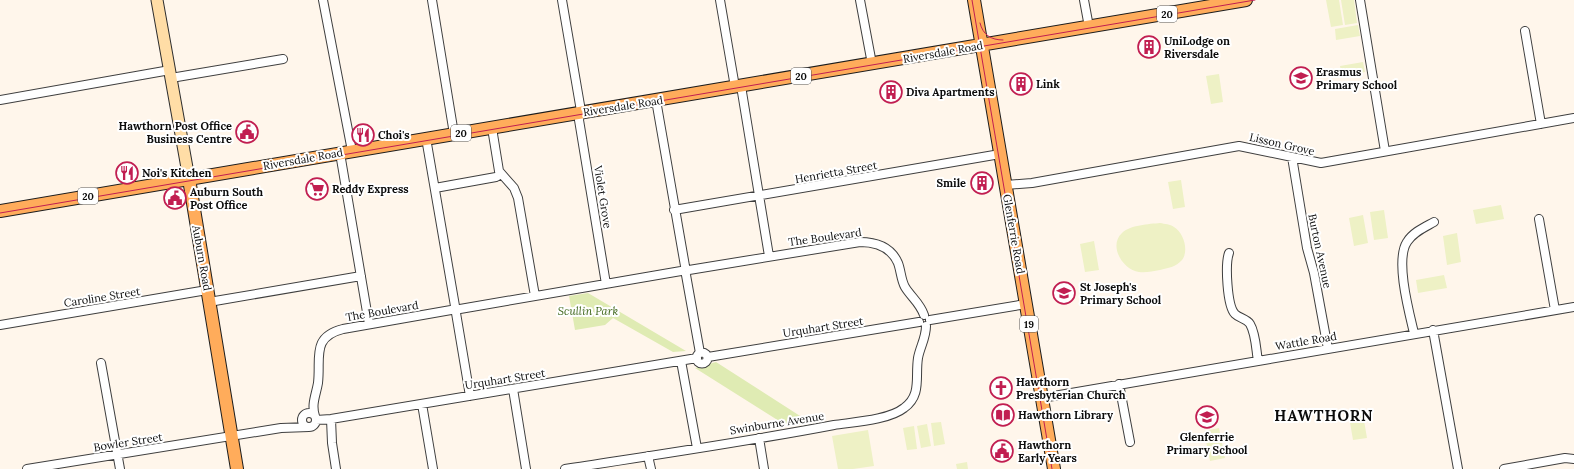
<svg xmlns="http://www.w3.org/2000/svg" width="1574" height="469" font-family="Lora,serif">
  <rect width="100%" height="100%" fill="#fff6eb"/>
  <path fill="#dfebb3" d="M 588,293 L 686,351 L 673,352 L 613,318 L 605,325 L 575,330 L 569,296 Z
    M 716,362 L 811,423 L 787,426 L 695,368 Z"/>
  <path fill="#eef1c5" d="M 1326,0 L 1339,0 L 1343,25 L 1331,27 Z
    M 1341,0 L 1354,0 L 1357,23 L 1345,25 Z
    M 1358,25 L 1360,36 L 1336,40 L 1335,29 Z
    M 1363,62 L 1365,72 L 1342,76 L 1340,66 Z
    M 1219,74 L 1223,102 L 1211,104 L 1206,76 Z
    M 1181,180 L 1185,207 L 1173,209 L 1168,182 Z
    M 1501,205 L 1504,219 L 1476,224 L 1473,210 Z
    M 1384,210 L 1388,238 L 1374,240 L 1370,212 Z
    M 1363,215 L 1368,243 L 1354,246 L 1349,218 Z
    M 1160,223 C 1165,224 1170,224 1174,227 C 1184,233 1189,251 1182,260 C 1176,267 1168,268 1160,270 C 1153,271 1146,273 1139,272 C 1123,270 1108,246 1122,233 C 1130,225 1149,224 1160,223 Z
    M 1457,233 L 1461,262 L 1447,265 L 1443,236 Z
    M 1094,241 L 1099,270 L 1085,272 L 1080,244 Z
    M 1444,275 L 1447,288 L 1418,293 L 1416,280 Z
    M 1362,409 L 1367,438 L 1353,440 L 1348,411 Z
    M 941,422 L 945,444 L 934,446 L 931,423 Z
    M 927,424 L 931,446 L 921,448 L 917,426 Z
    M 914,426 L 917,449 L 907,450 L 903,428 Z
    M 1219,428 L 1225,458 L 1210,461 L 1204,431 Z
    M 868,430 L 874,466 L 853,469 L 838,469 L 832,436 Z
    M 967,462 L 968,469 L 957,469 L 956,464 Z"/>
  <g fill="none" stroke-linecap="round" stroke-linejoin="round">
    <g stroke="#3f3f3f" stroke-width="10">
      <path id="street" d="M 323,0 L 352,151
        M 432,0 L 454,134
        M 562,0 L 581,111 L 579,120 L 606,284
        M 720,0 L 735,87
        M 860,0 L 872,64
        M 1084,0 L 1089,27
        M 1360,0 L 1385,151
        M 1525,31 L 1541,124
        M 171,78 L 283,59
        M 741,86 L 769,256
        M 0,100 L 170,70
        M 656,100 L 685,266
        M 492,128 L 499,171 L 514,188 L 518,198 L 535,296
        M 426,138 L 455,306
        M 340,153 L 369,324
        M 1292,157 L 1307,248 L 1314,273 L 1328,349
        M 1006,185 L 1032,183 L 1239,146 L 1321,163 L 1574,118
        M 435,188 L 496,177 L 501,174
        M 674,210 L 1000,154
        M 1539,219 L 1555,310
        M 1229,253 C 1225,264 1227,306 1235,314 C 1239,318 1247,319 1250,324 C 1256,334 1256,350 1258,361
        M 689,270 L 860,242 C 876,242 891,247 898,263 C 901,271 901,280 905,287 C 911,297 920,303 924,315
        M 686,275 L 700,353
        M 209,302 L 361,276
        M 460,309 L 681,271
        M 456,313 L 470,396
        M 930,320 L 1026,304
        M 0,325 L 207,290
        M 1433,330 L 1458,469
        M 1414,333 C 1409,312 1395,260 1407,242 C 1413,232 1425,227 1434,222
        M696.5 358a5.5 5.5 0 1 1 11 0a5.5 5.5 0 1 1-11 0Z
        M 708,357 L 919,322
        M 681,361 L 697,448
        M 101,363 L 120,469
        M 1119,384 L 1130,442
        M 513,389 L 526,469
        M 1042,398 L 1574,307
        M 422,404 L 433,469
        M302 420a7 7 0 1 1 14 0a7 7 0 1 1-14 0Z
        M 315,416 C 311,404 316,395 318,383 C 321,358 311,337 343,329 L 451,310
        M 331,419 L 332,443 L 336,469
        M 316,420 L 331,419 L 697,358
        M 759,438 L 764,469
        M 648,456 L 651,469
        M 27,469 L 281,428 L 309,427
        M 565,469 C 655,455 745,442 834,425 C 854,422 889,420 904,408 C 922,395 915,377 918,358 C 920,347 926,338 926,326
        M 1504,469 L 1565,458 L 1574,459"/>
    </g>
    <g stroke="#2e2e2e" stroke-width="13">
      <path id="secondary" d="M 157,0 L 189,179"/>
    </g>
    <g stroke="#1d1d1d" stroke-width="14">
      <path id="primary" d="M 974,0 L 1054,469
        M 189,179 L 237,469
        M 0,211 L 1246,0"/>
    </g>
    <use href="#street" stroke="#fff" stroke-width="8"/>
    <use href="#secondary" stroke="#ffdda6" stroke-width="11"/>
    <use href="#primary" stroke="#ffac5b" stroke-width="12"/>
    <path stroke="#c11e51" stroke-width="1" d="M 972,0 L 1052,469
      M 980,23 C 983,35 991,40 1003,40
      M 0,213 L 1255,0"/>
  </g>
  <defs>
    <g id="building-ring" transform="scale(1.15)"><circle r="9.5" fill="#fff" stroke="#c11e51" stroke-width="1.5"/><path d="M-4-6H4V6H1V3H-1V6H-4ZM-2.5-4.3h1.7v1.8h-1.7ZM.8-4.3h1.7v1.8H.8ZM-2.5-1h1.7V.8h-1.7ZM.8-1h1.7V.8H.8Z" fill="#c11e51"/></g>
    <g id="school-ring" transform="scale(1.15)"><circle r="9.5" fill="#fff" stroke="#c11e51" stroke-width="1.5"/><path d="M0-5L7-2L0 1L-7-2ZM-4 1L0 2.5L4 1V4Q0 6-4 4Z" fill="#c11e51"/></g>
    <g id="civic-ring" transform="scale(1.15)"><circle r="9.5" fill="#fff" stroke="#c11e51" stroke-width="1.5"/><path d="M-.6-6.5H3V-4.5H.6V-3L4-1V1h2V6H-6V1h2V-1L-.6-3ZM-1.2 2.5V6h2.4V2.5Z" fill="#c11e51"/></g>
    <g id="restaurant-ring" transform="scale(1.15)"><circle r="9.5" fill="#fff" stroke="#c11e51" stroke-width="1.5"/><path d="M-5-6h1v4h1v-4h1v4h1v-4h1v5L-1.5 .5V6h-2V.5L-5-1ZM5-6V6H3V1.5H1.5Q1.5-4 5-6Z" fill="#c11e51"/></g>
    <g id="supermarket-ring" transform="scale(1.15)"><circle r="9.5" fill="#fff" stroke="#c11e51" stroke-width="1.5"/><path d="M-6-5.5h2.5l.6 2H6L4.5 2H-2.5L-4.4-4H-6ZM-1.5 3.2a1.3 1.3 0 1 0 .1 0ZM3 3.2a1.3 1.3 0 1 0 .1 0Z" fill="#c11e51"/></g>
    <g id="church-ring" transform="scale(1.15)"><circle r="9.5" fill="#fff" stroke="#c11e51" stroke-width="1.5"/><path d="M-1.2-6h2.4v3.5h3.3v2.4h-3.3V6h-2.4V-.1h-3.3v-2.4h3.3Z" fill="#c11e51"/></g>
    <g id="library-ring" transform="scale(1.15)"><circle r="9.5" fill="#fff" stroke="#c11e51" stroke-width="1.5"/><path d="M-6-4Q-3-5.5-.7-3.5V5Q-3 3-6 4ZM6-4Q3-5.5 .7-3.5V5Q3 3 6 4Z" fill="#c11e51"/></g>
  </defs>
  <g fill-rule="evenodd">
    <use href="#building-ring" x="1149" y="47"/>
    <use href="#school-ring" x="1301" y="78"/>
    <use href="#building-ring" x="1021" y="84"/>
    <use href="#building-ring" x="891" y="92"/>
    <use href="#civic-ring" x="247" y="132"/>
    <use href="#restaurant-ring" x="363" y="135"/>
    <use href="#restaurant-ring" x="127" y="173"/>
    <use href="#building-ring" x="982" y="183"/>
    <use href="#supermarket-ring" x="317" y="189"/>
    <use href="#civic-ring" x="175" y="198"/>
    <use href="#school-ring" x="1064" y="293"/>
    <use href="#church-ring" x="1001" y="388"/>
    <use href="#library-ring" x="1003" y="415"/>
    <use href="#school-ring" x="1207" y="417"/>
    <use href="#civic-ring" x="1002" y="451"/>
  </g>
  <g text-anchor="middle" stroke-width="4" stroke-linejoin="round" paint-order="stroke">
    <g fill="#fff" stroke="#555" stroke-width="1">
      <rect x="1157" y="6" width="20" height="16" rx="3"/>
      <rect x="791" y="68" width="20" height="16" rx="3"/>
      <rect x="451" y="125" width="20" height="16" rx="3"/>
      <rect x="78" y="188" width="20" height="16" rx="3"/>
      <rect x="1020" y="316" width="18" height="16" rx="3"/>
    </g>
    <g font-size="10" font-weight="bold" fill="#0c0c0c">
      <text x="1167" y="18">20</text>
      <text x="801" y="80">20</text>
      <text x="461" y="137">20</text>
      <text x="88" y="200">20</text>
      <text x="1029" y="328">19</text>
    </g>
    <g font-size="11" font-weight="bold" fill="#0c0c0c" stroke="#fff" text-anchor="start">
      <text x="1164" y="45">UniLodge on<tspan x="1164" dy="13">Riversdale</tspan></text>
      <text x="1316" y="76">Erasmus<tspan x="1316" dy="13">Primary School</tspan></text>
      <text x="1036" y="88">Link</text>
      <text x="906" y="96">Diva Apartments</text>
      <text x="232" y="130" text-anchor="end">Hawthorn Post Office<tspan x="232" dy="13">Business Centre</tspan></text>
      <text x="378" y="139">Choi's</text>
      <text x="142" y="177">Noi's Kitchen</text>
      <text x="966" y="187" text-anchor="end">Smile</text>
      <text x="332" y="193">Reddy Express</text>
      <text x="190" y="196">Auburn South<tspan x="190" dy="13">Post Office</tspan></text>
      <text x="1080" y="291">St Joseph's<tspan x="1080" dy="13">Primary School</tspan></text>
      <text x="1016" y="386">Hawthorn<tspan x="1016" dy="13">Presbyterian Church</tspan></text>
      <text x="1018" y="419">Hawthorn Library</text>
      <text x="1207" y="441" text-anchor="middle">Glenferrie<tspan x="1207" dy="13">Primary School</tspan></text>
      <text x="1018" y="449">Hawthorn<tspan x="1018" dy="13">Early Years</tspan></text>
    </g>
    <g font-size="11" fill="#0c0c0c" stroke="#fff">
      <text transform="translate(943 52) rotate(-10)" y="4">Riversdale Road</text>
      <text transform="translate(623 106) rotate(-9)" y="4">Riversdale Road</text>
      <text transform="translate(1282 144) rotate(13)" y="4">Lisson Grove</text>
      <text transform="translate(303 159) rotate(-10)" y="4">Riversdale Road</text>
      <text transform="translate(836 172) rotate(-10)" y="4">Henrietta Street</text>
      <text transform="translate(603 197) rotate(81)" y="4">Violet Grove</text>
      <text transform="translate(1014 234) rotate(80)" y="4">Glenferrie Road</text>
      <text transform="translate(825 237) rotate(-8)" y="4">The Boulevard</text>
      <text transform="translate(1320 251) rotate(78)" y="4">Burton Avenue</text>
      <text transform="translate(202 258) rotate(80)" y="4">Auburn Road</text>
      <text transform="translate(102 297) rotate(-9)" y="4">Caroline Street</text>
      <text transform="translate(382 311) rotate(-10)" y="4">The Boulevard</text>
      <text transform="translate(823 327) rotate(-9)" y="4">Urquhart Street</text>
      <text transform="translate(1306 341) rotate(-10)" y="4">Wattle Road</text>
      <text transform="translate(505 379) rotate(-9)" y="4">Urquhart Street</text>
      <text transform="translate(777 423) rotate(-9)" y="4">Swinburne Avenue</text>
      <text transform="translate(128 442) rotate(-9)" y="4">Bowler Street</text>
    </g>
    <g font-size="11" font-style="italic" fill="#3e661a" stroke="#fff">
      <text x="588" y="315">Scullin Park</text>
    </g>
    <g font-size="15" font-weight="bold" letter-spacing="1" fill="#0c0c0c" stroke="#fff">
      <text x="1324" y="421">HAWTHORN</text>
    </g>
  </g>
</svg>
